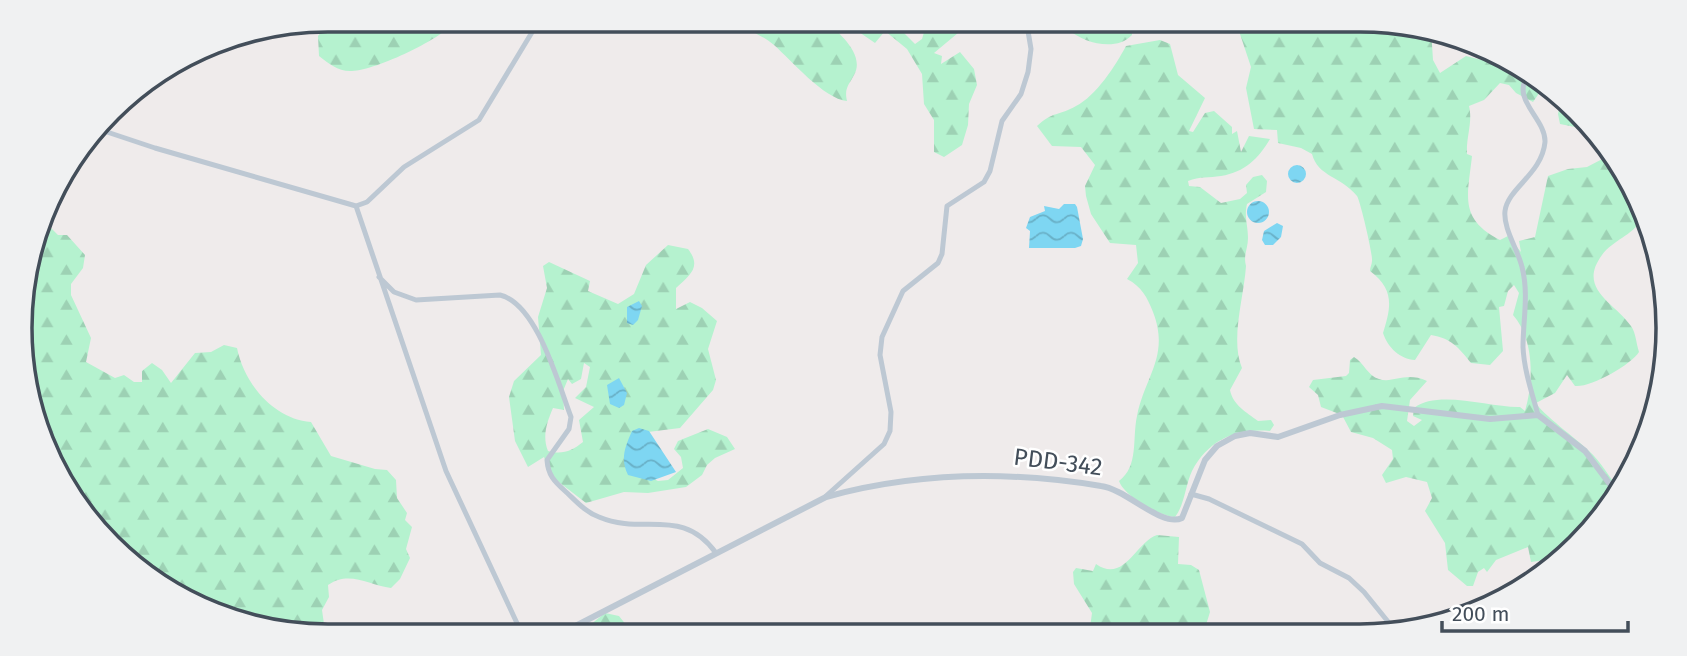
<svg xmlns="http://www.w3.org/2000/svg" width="1687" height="656" font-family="'Fira Sans',sans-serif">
  <defs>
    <pattern id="forest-firs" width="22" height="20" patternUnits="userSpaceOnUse" patternTransform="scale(1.75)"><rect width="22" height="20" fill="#b5f2cf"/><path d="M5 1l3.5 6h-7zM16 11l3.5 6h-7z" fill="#9dd1b4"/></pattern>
    <pattern id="water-waves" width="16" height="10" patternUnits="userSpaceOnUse" patternTransform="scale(1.75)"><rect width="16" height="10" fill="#7ed6f2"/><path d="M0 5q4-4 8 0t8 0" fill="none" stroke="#69b0c7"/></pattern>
  </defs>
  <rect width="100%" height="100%" fill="#efebeb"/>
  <path fill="url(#forest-firs)" fill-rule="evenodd" d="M 343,19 L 458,19 C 444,38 377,70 352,71 C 339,72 329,64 319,56 L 318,36 L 329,22 Z
    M 732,19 L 823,19 C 837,31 866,54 854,75 C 849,85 844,88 847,101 C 824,99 791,60 774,45 C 761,34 745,30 732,19 Z
    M 840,19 L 890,19 L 915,44 L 922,39 L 928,19 L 967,19 L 958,33 L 934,53 L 942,56 L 941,64 L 960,52 L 974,69 L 977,85 L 969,104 L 968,125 L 962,145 L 944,157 L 934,152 L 934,120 L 924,104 L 922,74 L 907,49 L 885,31 L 875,43 Z
    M 1068,19 L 1132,19 L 1132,35 C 1116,52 1084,43 1069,30 Z
    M 1235,19 L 1359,19 L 1431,29 L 1433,60 L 1440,73 L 1466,56 L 1494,63 L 1501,70 L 1526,73 L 1542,81 L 1544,86 L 1533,102 L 1516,93 L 1509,85 L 1500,83 L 1484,100 L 1469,106 C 1473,122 1466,137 1467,154 L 1472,156 C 1468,195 1458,219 1500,240 L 1508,236 L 1521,252 L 1519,241 L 1535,237 L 1548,176 L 1568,169 L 1587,167 L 1610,155 L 1627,174 L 1642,219 C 1632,236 1613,240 1602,255 C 1577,289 1614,302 1631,326 C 1636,333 1636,343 1639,352 C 1631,365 1590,388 1575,386 L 1567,375 L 1555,393 L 1536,403 C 1541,413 1578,440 1589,451 C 1601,462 1610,478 1620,491 L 1616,499 L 1554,566 L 1545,560 L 1531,562 L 1528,547 L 1496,560 L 1487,572 L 1484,568 L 1478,572 L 1473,586 L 1467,586 L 1448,570 L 1445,543 L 1425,511 L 1432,498 L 1427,482 L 1406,477 L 1386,483 L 1382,475 L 1393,459 L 1392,450 L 1373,438 L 1351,432 L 1342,415 L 1321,407 L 1318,395 L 1309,387 L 1313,380 L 1346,376 L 1349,373 L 1350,360 L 1354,357 C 1364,363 1368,376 1379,379 C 1393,384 1405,371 1427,381 L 1410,400 L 1407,421 L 1414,426 L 1422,420 L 1413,416 L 1414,408 C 1438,389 1492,408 1520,407 L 1525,411 C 1534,381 1534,339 1513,315 L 1519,293 L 1514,285 L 1508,291 L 1504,306 L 1499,307 L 1503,351 L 1490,365 L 1471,363 C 1459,348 1451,338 1431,335 L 1415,360 C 1400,359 1388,348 1383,333 C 1391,307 1395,290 1370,271 C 1370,267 1372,264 1372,261 C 1373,255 1360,200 1357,196 C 1341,176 1318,177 1312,154 L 1301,148 L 1278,143 L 1277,130 L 1254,129 L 1246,88 L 1251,67 Z
    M 1160,40 L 1170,44 L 1178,75 L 1205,98 L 1189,131 L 1193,132 L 1205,113 L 1214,111 L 1232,127 L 1232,134 L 1237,131 L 1241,152 L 1249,136 L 1270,139 C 1258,159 1245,172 1221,176 C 1209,178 1200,176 1188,181 L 1189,186 L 1200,187 L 1221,203 L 1240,199 L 1247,193 L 1246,185 L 1253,177 L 1262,175 L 1267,181 L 1266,192 L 1247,204 C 1244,217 1248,225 1248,238 C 1248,249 1243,255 1246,266 C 1244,297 1230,340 1242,368 L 1230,390 C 1233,405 1246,412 1258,421 L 1271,420 L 1274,425 L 1270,431 C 1237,428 1209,439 1192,471 C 1185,486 1185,504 1175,517 C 1159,516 1124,496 1119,481 C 1139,466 1132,439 1137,416 C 1145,376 1170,356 1153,312 C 1147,297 1142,287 1127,279 L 1138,263 L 1136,245 L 1110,243 L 1091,214 L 1086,196 L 1085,186 L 1095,165 L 1081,147 L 1052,146 L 1037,126 C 1053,111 1059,116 1076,106 C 1096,96 1116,65 1126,46 Z
    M 1561,99 L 1584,126 L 1580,128 L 1560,124 L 1558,114 Z
    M 48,210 L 53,216 L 51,228 L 58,235 L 67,235 L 85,255 L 83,268 L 71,284 L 71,295 L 91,338 L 86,362 L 115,378 L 124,375 L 134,382 L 142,382 L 142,371 L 152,363 L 162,370 L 171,383 L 195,353 L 211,352 L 224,345 L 237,348 C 244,383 273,419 311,422 L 331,456 L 375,469 L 387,470 L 396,480 L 397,498 L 407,513 L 405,520 L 412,527 L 406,549 L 410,558 L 400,579 L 391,588 C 369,585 349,570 328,585 L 329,597 L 322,610 L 325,631 L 320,636 L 248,626 L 173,589 L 167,579 L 156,572 L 153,564 L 144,574 L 140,573 L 71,499 L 25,389 L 22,287 Z
    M 668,245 L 688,249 C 702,267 690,275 676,288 L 676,309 L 690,302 L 702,308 L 717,321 L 708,349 L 716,380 L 713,390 L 680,428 L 640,433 L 640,472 L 658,481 L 668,480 L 683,468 L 681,457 L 674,449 L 678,441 L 708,429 L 727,437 L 735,449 L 715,458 L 707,465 L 702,475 L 686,487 L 648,493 L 624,492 L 586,503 L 551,476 L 544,457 L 528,467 L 515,441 L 509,397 L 514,381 L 541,355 L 538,317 L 547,288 L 543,266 L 549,262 L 590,281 L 588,291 L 618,304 L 634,294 L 646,265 ZM 584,363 L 590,367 L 586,387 L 575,398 L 594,407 L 579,420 L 583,442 C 572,451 562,455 548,451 C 542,436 547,422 553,408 L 564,410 L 563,391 L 568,379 L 572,384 L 581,379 Z
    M 1157,535 L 1179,537 L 1178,564 L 1191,565 L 1199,570 L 1210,612 L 1206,625 L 1222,634 L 1089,635 L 1092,613 L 1074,584 L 1073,572 L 1076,568 L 1093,571 L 1096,564 C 1124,584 1136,542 1157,535 Z
    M 605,613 L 619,616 L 635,636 L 560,636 L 590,625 Z"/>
  <path fill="url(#water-waves)" d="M1288 174a9 9 0 1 1 18 0a9 9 0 1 1-18 0Z
    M1247 212a11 11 0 1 1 22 0a11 11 0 1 1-22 0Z
    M 1064,204 L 1075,204 L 1077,207 L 1083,239 L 1081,246 L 1075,248 L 1029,248 L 1030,231 L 1026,228 L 1030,217 L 1045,211 L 1044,206 L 1059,209 Z
    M 1277,223 L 1283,226 L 1281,237 L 1273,245 L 1265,245 L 1262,240 L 1264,231 Z
    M 639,301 L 642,306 L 638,320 L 633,325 L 627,323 L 627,307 Z
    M 619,378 L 627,393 L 624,405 L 619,408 L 610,404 L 607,385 Z
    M 639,428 L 649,431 L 676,472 L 651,481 L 628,475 C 620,459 625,447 632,431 Z"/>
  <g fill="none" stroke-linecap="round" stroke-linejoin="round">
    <path stroke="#bdc8d3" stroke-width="5" d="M 1529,74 C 1509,99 1546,118 1545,142 C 1542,174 1508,188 1505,211 C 1503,228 1518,250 1522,267 C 1529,294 1523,320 1523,347 C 1524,370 1532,393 1538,415
      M 98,129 L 155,148 L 356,206
      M 356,206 L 446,471 L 523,636
      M 356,206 L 367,202 L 404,167 L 479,120 L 540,19
      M 379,277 L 394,292 L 416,300 L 500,295 C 537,304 558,383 571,417 L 569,429 L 547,460 C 548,475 554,481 565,491 C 575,500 585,512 599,517 C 644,536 682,506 716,553
      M 1191,494 L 1209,499 L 1302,544 L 1320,563 L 1349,578 L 1364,592 L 1398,634
      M 826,496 L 884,444 L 890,431 L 891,412 L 880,355 L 882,337 L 903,291 L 938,263 L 942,254 L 947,206 L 984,182 L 990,171 L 1002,121 L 1021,94 L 1028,72 L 1031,49 L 1026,19"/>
    <path stroke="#bdc8d3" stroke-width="6" d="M 556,636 L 826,497 C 916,472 1010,471 1101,486 C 1126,489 1162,528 1182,518 L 1205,460 L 1217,446 L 1235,436 L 1250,433 L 1278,437 L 1340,415 L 1382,406 L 1490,419 L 1538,415 L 1585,451 L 1618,495"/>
  </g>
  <g text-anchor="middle" stroke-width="5" stroke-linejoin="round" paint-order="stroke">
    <g font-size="24" fill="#434e5a" stroke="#fff">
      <text transform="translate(1058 462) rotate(7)" y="8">PDD-342</text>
    </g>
  </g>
  <path d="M0 0H1687V656H0ZM328 32H1360A296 296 0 0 1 1656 328V328A296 296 0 0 1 1360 624H328A296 296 0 0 1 32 328V328A296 296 0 0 1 328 32Z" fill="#f0f1f2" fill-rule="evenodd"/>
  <path fill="none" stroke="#434e5a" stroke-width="3.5" d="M328 32H1360A296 296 0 0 1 1656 328V328A296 296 0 0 1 1360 624H328A296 296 0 0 1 32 328V328A296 296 0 0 1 328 32Z"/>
  <path d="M1442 621v10h186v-10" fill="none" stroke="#434e5a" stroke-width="3.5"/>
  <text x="1452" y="621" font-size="21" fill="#434e5a" stroke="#ffffff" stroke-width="5" paint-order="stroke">200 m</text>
</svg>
